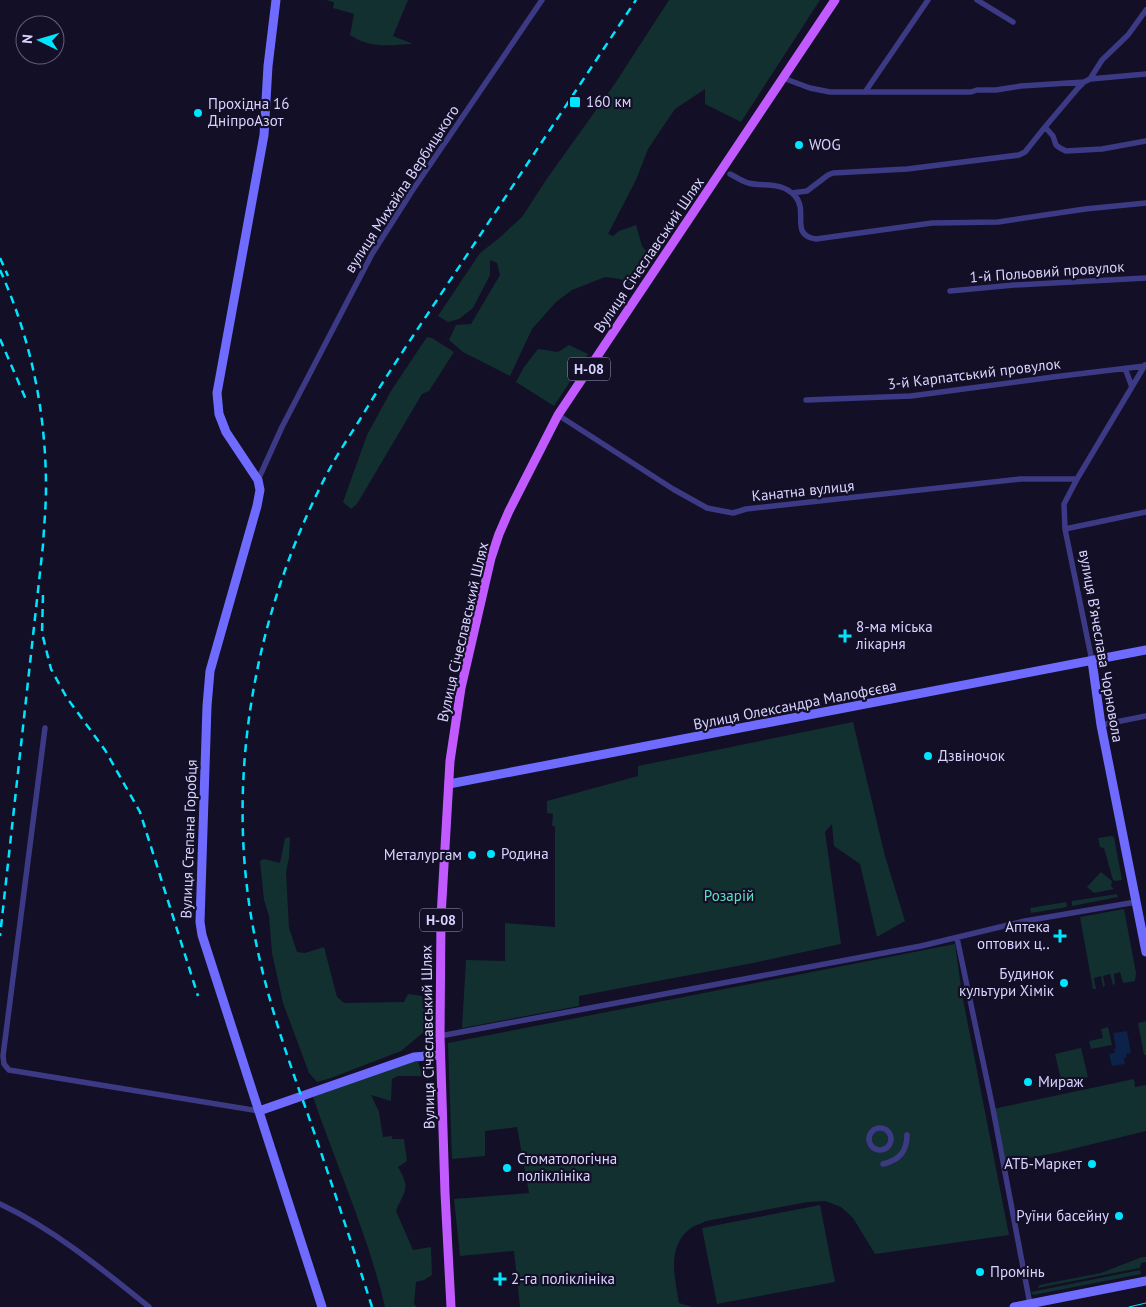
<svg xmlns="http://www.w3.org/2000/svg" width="1146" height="1307" font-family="'PT Sans',sans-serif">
  <rect width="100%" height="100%" fill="#130f26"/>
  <path fill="#12302f" d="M 326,0 L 408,0 L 393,36 L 413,44 C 389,45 371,49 350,35 L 354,14 L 333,8 L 334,2 Z
    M 669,0 L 820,0 L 741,122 L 705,104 L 705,89 L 675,109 L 648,149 L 636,180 L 608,234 L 613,236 L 619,231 L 636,225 L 642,246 L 650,256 L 631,285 L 620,279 L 605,277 L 572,290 L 556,302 L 532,329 L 510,376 L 463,352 L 449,340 L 456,325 L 471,324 L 500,275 L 497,263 L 490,260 L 490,275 L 473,308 L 459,319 L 448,322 L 438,316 L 480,253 L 498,239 L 522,217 L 546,180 L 616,82 Z
    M 427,337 L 432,338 L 454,352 L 429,391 L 422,394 L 357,504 L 351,509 L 343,502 L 367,435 L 391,391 Z
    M 569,345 L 588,354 L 554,406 L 516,382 L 524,367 L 538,349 L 558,352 Z
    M 853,722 L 885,856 L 905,921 L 877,937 L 860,864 L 834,846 L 832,824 L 825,832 L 841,944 L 753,963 L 579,996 L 579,1006 L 462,1028 L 466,960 L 505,961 L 505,923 L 555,927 L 555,826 L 552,826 L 553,814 L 547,813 L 547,801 L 638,776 L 638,766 Z
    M 1111,836 L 1114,837 L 1122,880 L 1116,881 L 1113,880 L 1104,848 L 1100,847 L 1098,838 Z
    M 290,837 L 289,858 L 286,872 L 289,928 L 297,952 L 305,953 L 324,947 L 337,997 L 344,1003 L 404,1002 L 408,994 L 422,996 L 428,1012 L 425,1031 L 401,1051 L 331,1078 L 317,1082 L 309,1073 L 283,1003 L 272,953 L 269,916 L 264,900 L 260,861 L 264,859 L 280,863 L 285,838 Z
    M 1101,872 L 1112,881 L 1111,886 L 1114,889 L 1094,893 L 1087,887 Z
    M 1117,894 L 1118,897 L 1072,906 L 1072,901 Z
    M 1066,902 L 1067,907 L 1031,913 L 1030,908 Z
    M 1124,909 L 1136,973 L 1135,981 L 1123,983 L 1120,972 L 1114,974 L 1115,984 L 1113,985 L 1110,974 L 1103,976 L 1105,986 L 1103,987 L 1101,976 L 1094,978 L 1096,989 L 1093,989 L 1080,917 Z
    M 955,944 L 962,994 L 1009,1235 L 875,1254 L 853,1218 L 841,1207 L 825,1201 L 808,1202 L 706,1221 C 701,1224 695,1225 691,1228 C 666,1246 675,1278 679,1303 L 692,1307 L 520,1307 L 514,1251 L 460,1256 L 454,1199 L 529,1193 L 517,1127 L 485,1131 L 485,1156 L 452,1159 L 448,1043 Z
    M 1146,1021 L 1146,1055 L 1144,1055 L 1138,1023 Z
    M 1108,1027 L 1112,1045 L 1091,1049 L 1089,1041 L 1103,1038 L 1101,1029 Z
    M 1081,1048 L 1088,1077 L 1062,1084 L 1055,1054 Z
    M 410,1061 L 418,1062 L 423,1076 L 398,1076 L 392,1079 L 391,1101 L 371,1095 L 379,1112 L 383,1137 L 392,1136 L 392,1139 L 404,1139 L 407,1161 L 398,1167 C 411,1189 405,1189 396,1211 L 413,1250 L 431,1247 L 432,1275 L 424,1280 L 416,1282 L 414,1304 L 417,1307 L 385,1307 C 368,1235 337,1167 313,1097 Z
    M 1134,1079 L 1135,1087 L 1146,1085 L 1146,1131 L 1060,1152 L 1003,1163 L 993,1109 Z
    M 820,1205 L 835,1282 L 717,1304 L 702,1228 Z
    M 1142,1257 L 1146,1257 L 1146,1262 L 1141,1263 L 1140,1268 L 1037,1288 L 1040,1285 L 1044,1284 L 1101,1273 Z
    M 1140,1270 L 1141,1274 L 1033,1295 L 1031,1292 Z"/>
  <path fill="#0c2248" d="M 1127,1031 L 1131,1053 L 1126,1054 L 1127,1057 L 1124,1058 L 1125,1064 L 1112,1066 L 1109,1054 L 1115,1053 L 1114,1049 L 1116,1048 L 1113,1033 Z"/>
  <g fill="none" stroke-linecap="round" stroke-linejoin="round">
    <path stroke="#3d3a85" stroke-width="5.5" d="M 977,0 L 1013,22
      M 783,78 L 810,88 L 830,92 L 971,92 L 977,90 L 996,90 L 1021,86 L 1084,82
      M 1090,79 L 1146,74
      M 865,92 L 928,0
      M 1045,127 L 1078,88 L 1084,82 L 1090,79 L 1102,60 L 1128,35 L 1146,10
      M 730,174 C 736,177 742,181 748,183 C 764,187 782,181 795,196 C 809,211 789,235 816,239 L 932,223 L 998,222 L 1085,209 L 1146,203
      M 792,193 L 807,191 L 828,175 L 833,173 L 907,169 L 1019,155 L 1025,152 L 1045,127 L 1053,136 L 1056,145 L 1060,148 L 1066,151 L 1102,149 L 1146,141
      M 950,291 L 1014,285 L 1146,278
      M 1125,368 L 1132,387
      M 806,400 L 911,396 L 1053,377 L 1145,366
      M 558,415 L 673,489 L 707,508 L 733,513 L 746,509 L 1021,479 L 1077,479
      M 258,480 L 282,427 L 372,254 L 412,191 L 542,0
      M 1065,529 L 1146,512
      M 1092,661 L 1065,529 L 1064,504 L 1077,479 L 1145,365
      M 1101,725 L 1146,716
      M 45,728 L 3,1056 L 4,1064 L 9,1070 L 259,1111
      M 957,938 L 993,1109 L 1030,1304
      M 440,1036 L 921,946 L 1025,921 L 1136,902
      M869 1139a11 11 0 1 1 22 0a11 11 0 1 1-22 0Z
      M 883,1164 C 899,1160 907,1152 907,1135
      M 0,1204 C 55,1230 102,1269 149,1307"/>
    <path stroke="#6f6bff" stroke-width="9" d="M 276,0 L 268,66 L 264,135 L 217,393 L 219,414 L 226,432 L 258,480 L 260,490 L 257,506 L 210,671 L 207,706 L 200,922 L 202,935 L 322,1307
      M 1092,661 L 1101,725 L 1146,952
      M 449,784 L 1146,650
      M 259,1111 L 414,1057 L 440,1055
      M 1014,1307 L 1146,1281"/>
    <path stroke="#c25bff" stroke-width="9" d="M 451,1307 L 445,1193 L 440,1036 L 441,917 L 450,761 L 461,688 L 491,558 L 499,534 L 509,511 L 558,415 L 835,0"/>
    <path stroke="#00e5ff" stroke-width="1" d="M 1129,1307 L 1146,1303"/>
    <path stroke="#00e5ff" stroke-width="2.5" stroke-dasharray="8 6" stroke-linecap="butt" d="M 0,258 L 8,276
      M 0,270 C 31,339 46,412 46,488 C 46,507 44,526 43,545 L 0,936
      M 0,339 L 27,402
      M 43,595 L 42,633 L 51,669 L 67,698 L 105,750 L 140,812 L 198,996
      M 372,1307 C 351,1241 329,1175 306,1109 C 283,1046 262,982 251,916 C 226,765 258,604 329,470 C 338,453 349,437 359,421 C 389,371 421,324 453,276 C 514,184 575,92 636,0"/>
  </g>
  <g fill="#00e5ff" stroke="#130f26" stroke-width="2">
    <rect x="569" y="96" width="12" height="12" rx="2.5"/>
    <circle cx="198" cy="113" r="5"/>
    <circle cx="799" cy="145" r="5"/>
    <path d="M842.5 628.5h5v5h5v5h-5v5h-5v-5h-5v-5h5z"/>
    <circle cx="928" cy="756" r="5"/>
    <circle cx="491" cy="854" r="5"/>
    <circle cx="472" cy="855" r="5"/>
    <path d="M1057.5 928.5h5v5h5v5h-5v5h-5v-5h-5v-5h5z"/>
    <circle cx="1064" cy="983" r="5"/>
    <circle cx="1028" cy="1082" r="5"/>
    <circle cx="1092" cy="1164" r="5"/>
    <circle cx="507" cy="1168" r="5"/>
    <circle cx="1119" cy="1216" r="5"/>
    <circle cx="980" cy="1272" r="5"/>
    <path d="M497.5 1271.5h5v5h5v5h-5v5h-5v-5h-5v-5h5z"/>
  </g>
  <g text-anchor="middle" stroke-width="4.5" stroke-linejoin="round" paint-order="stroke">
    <g fill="#130f26" stroke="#9e99be" stroke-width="1">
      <rect x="568" y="357.5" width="42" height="23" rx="4"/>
      <rect x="420" y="908.5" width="42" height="23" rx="4"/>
    </g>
    <g font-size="14" font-weight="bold" fill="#d9d4ff">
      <text x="589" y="374">Н-08</text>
      <text x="441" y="925">Н-08</text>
    </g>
    <g font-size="15" fill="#d9d4ff" stroke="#130f26" text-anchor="start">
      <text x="586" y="107">160 км</text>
      <text x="208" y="109">Прохідна 16<tspan x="208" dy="17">ДніпроАзот</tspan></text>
      <text x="809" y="150">WOG</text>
      <text x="856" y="632">8-ма міська<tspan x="856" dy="17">лікарня</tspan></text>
      <text x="938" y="761">Дзвіночок</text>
      <text x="501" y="859">Родина</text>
      <text x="462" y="860" text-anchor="end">Металургам</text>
      <text x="1050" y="932" text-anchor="end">Аптека<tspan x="1050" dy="17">оптових ц‥</tspan></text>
      <text x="1054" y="979" text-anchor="end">Будинок<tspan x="1054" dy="17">культури Хімік</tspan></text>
      <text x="1038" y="1087">Мираж</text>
      <text x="517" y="1164">Стоматологічна<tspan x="517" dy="17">поліклініка</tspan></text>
      <text x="1082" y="1169" text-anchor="end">АТБ-Маркет</text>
      <text x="1109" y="1221" text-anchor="end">Руїни басейну</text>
      <text x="990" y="1277">Промінь</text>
      <text x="511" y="1284">2-га поліклініка</text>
    </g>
    <g font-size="15" fill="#d9d4ff" stroke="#130f26">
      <text transform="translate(402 189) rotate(-57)" y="5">вулиця Михайла Вербицького</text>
      <text transform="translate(649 255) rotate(-56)" y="5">Вулиця Січеславський Шлях</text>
      <text transform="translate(1047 272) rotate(-4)" y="5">1-й Польовий провулок</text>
      <text transform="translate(974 374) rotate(-7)" y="5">3-й Карпатський провулок</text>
      <text transform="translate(803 491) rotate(-6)" y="5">Канатна вулиця</text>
      <text transform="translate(463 632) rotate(-77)" y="5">Вулиця Січеславський Шлях</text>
      <text transform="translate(1101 646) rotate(80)" y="5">вулиця Вʼячеслава Чорновола</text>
      <text transform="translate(795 705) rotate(-11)" y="5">Вулиця Олександра Малофєєва</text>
      <text transform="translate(189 839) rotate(-88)" y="5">Вулиця Степана Горобця</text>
      <text transform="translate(428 1037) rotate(-91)" y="5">Вулиця Січеславський Шлях</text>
    </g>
    <g font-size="15" fill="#5fe0c0" stroke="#130f26">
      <text x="729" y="901">Розарій</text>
    </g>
  </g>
  <g transform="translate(40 40) rotate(275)"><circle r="24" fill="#130f26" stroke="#625e7d"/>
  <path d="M0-4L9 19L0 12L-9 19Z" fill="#00e5ff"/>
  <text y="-8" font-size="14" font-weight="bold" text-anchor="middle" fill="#d9d4ff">N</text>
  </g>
</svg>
